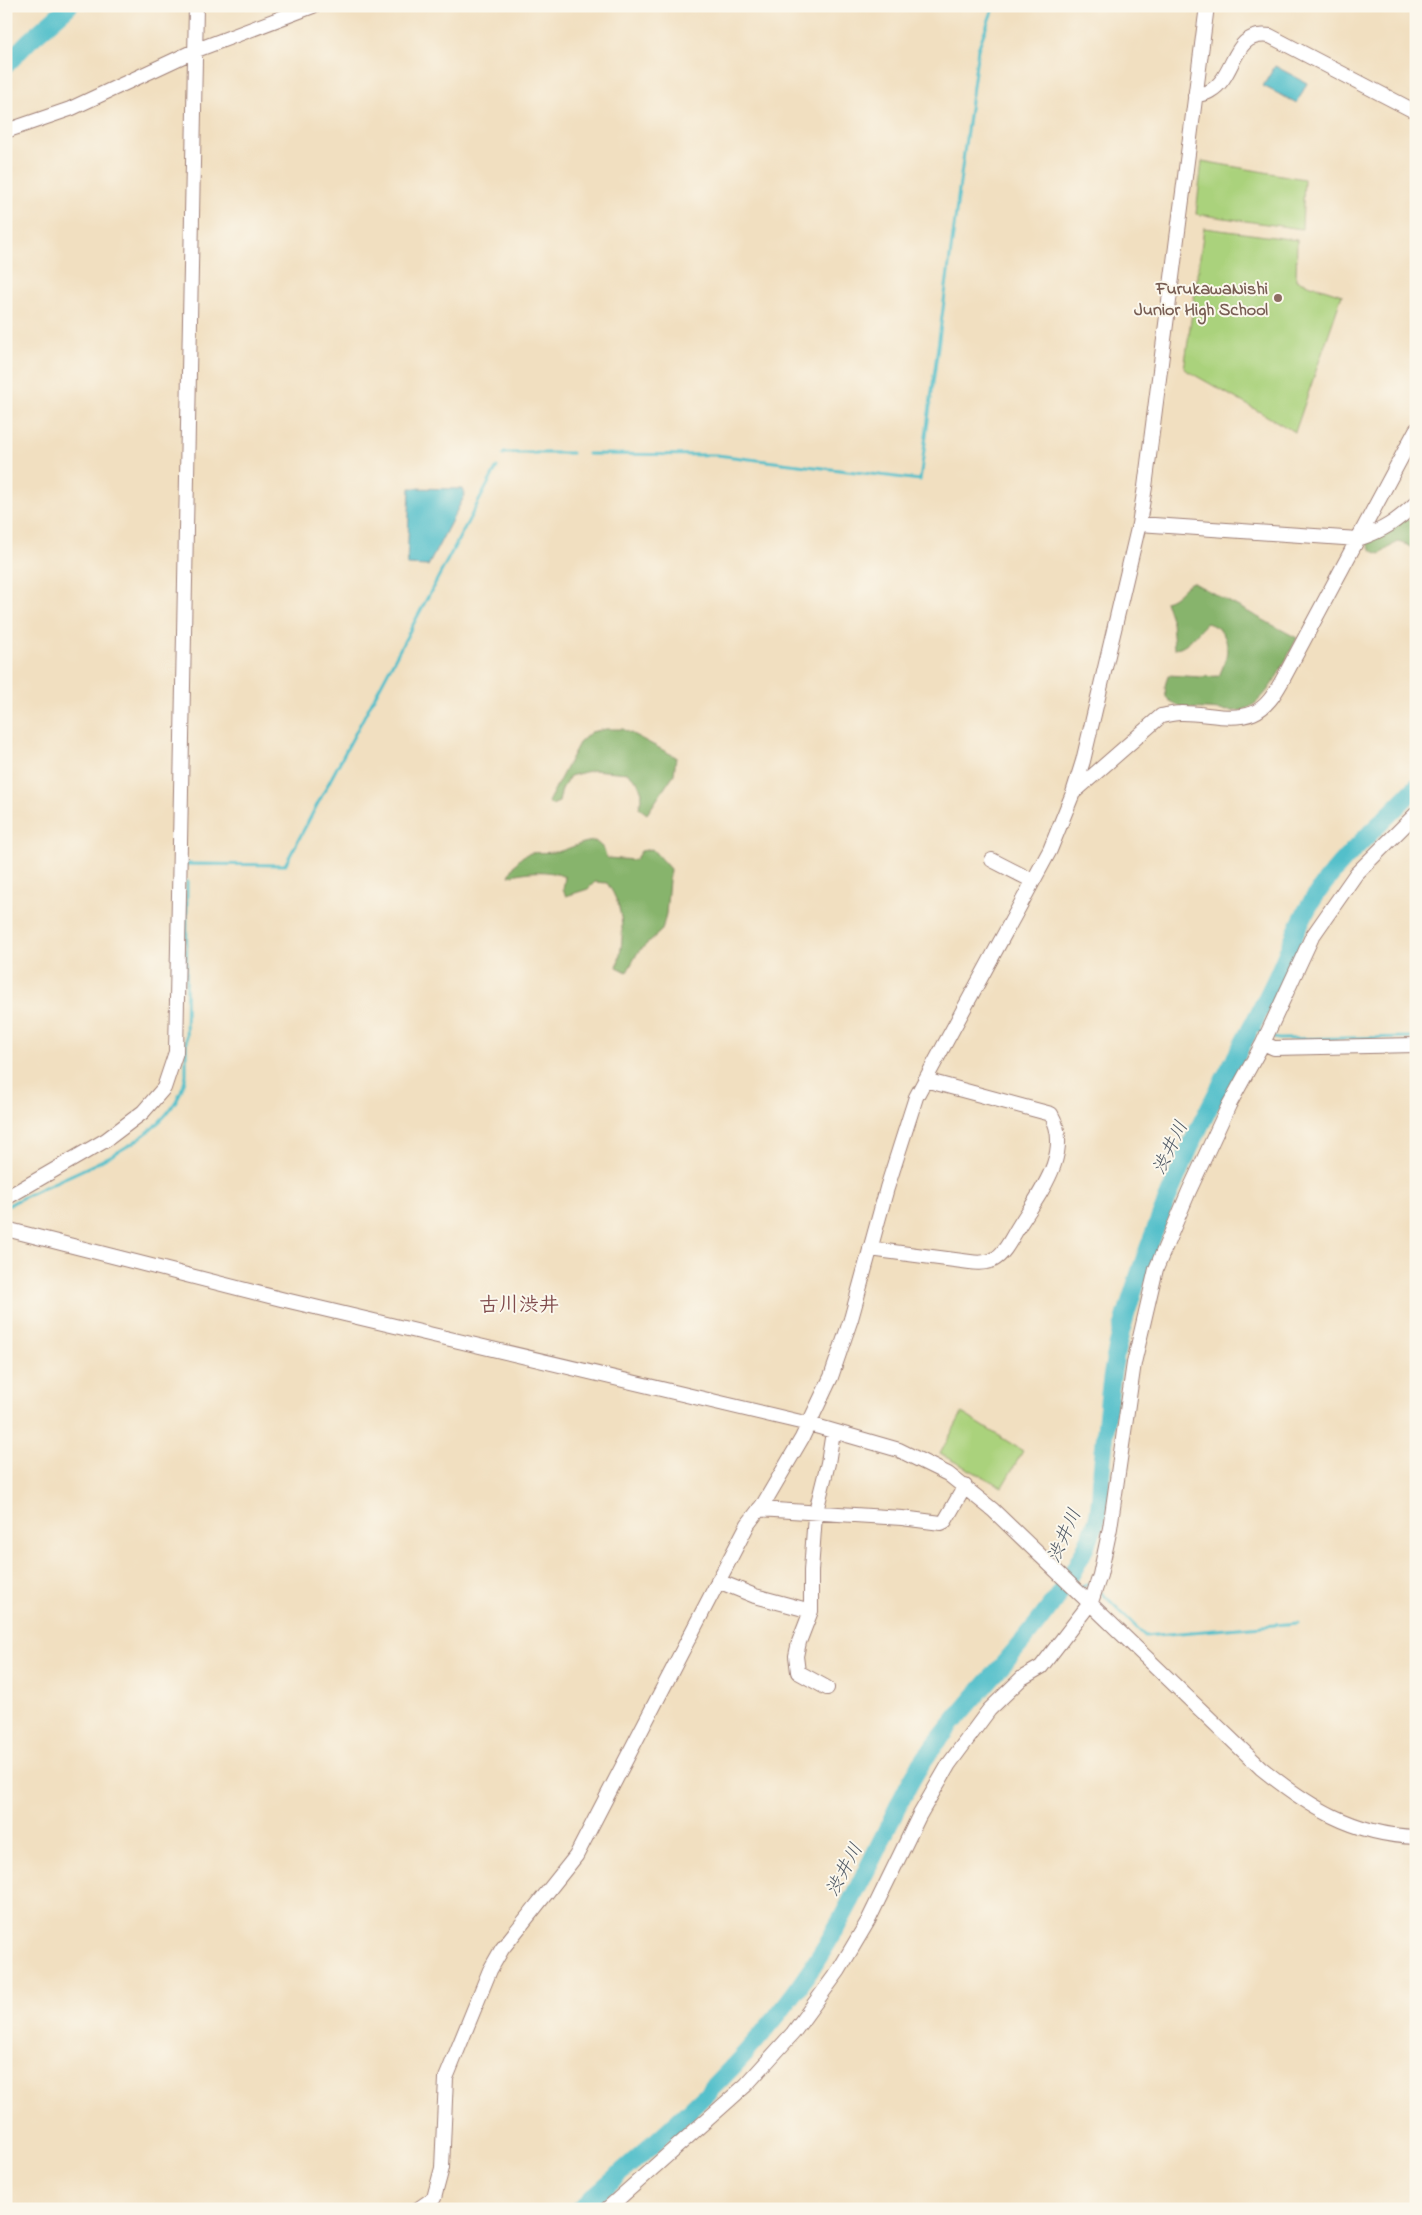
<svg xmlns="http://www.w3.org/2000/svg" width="1422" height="2215" font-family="'Indie Flower','Klee One',sans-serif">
  <rect width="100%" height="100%" fill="#fbf7ec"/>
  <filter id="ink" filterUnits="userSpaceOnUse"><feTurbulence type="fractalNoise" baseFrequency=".02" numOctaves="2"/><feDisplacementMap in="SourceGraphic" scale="10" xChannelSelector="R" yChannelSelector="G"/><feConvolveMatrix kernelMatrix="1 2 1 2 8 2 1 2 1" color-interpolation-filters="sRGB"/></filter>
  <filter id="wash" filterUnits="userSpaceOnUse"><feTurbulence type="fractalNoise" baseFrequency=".0096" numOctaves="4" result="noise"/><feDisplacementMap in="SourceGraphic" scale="20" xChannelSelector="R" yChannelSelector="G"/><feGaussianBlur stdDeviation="1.12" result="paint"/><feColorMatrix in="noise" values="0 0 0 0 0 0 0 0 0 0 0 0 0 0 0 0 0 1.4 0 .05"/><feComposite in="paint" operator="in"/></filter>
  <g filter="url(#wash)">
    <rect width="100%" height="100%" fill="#f1dfc0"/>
    <path fill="#aad27c" stroke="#7a7854" d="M 1202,161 L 1304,179 L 1302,229 L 1196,214 Z
      M 1204,228 L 1297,240 L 1296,280 L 1342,295 L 1295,432 L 1184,369 Z
      M 962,1413 L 1023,1451 L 1002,1487 L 940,1454 Z"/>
    <path fill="#87b46c" stroke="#686a4c" d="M 1403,520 L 1411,520 L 1416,523 L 1416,553 C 1411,546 1406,544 1397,542 L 1380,554 C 1372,552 1368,548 1366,540 Z
      M 1192,582 L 1297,638 C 1286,659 1270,697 1248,708 C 1237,714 1218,709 1205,709 C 1189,708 1178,710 1166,697 L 1165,686 L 1168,675 L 1201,677 L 1219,676 C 1229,655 1234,632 1207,623 C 1197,631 1188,648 1174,648 L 1172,622 L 1165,601 C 1178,598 1181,588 1192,582 Z
      M 606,729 L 623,729 L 676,757 L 674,774 L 647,814 L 639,808 L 642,793 L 638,782 L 628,773 L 593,770 L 570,776 L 562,789 L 559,802 L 552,805 L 548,802 L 579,743 L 591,732 Z
      M 595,841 L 602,847 L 607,858 L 635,860 L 641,851 L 652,849 L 670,869 L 666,914 L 662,930 L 638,952 L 627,972 L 617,967 C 625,939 625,908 607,883 L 595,882 L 588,889 L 566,896 L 563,890 L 565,877 C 548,869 527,871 509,876 C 525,841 536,858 564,850 C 575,846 583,842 595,841 Z"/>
    <path fill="#52bfca" stroke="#4e6f7a" d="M 1275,66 L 1307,83 L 1297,103 L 1263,86 Z
      M 410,488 L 463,489 L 465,495 L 428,566 L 407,565 Z"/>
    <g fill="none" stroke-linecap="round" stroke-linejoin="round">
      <path stroke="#52bfca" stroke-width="3" d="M 588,454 L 717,455 L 920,480 L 978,49 L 994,6
        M 503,455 L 504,453 L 572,453
        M 187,865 L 187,864 L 285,865 L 497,467
        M 1251,1028 L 1262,1032
        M 1274,1038 L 1279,1039 L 1416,1037
        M 6,1207 C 60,1173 172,1148 186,1075 L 187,881
        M 1079,1589 L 1087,1584 L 1091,1587
        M 1102,1593 L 1145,1636 L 1298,1623
        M 1055,1603 L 1074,1592"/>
      <path stroke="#52bfca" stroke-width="18" d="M 6,65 L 29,41 L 69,6
        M 579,2209 C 670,2130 765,2049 827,1944 C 847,1910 865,1874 882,1839 C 896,1811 908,1782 926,1757 C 982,1679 1061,1617 1095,1525 C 1102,1507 1100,1485 1102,1466 C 1107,1421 1109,1376 1121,1332 C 1140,1264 1166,1198 1196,1134 C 1219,1086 1246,1039 1270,991 C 1287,958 1296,923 1318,892 C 1345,853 1384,822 1416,787"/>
    </g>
  </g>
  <g filter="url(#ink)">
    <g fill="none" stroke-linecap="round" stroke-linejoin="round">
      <g stroke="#9e7f76" stroke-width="16">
        <path id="minor" d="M 1195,96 C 1200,94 1206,94 1210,91 C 1237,76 1231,30 1270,36 L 1416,112
          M 6,131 L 70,109 L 194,51 L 313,6
          M 1139,524 L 1358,539 C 1384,530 1396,522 1416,503
          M 1073,793 L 1161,716 C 1167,715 1174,713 1180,713 C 1204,712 1230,722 1253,713 C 1268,707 1276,691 1283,679 L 1416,430
          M 992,860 L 1033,881
          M 1263,1043 L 1312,937 L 1356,874 L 1416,814
          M 6,1198 L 106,1140 L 143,1112 L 164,1088 L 176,1052 L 196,6
          M 6,1229 L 281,1299 L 809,1424 L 899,1450 L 948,1474 L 993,1510 L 1261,1768 C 1308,1806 1353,1835 1416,1837
          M 870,1249 L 970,1262 C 977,1263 986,1263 993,1260 C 1005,1254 1012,1237 1019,1226 C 1039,1194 1073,1153 1051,1114 L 925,1080
          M 759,1509 L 902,1518 L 941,1523 L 945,1521 L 965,1486
          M 718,1581 L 755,1596 L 811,1611
          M 827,1688 L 798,1672 L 796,1656 L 799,1642 L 811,1611 L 811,1571 L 815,1515 L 828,1463 L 833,1432
          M 418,2209 L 434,2198 L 442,2168 L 446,2078 L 490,1970 L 502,1949 L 576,1856 L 748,1524 L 764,1503 L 802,1438 L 831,1377 L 851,1319 L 887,1188 L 916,1097 L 1050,850 L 1073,793 L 1083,761 L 1139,524 L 1145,487 L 1207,6
          M 607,2209 L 746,2085 L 793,2033 L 839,1970 L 868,1921 L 919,1816 L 949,1764 L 989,1710 L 1022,1678 L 1041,1667 L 1091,1602 L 1100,1575 L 1110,1528 L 1134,1363 L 1156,1269 L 1189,1191 L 1229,1105 L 1263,1043 L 1274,1048 L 1416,1045"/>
      </g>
      <use href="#minor" stroke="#fff" stroke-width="14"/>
    </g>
  </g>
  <circle fill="#8d6e63" stroke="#fbf7ec" stroke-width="2" cx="1278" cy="298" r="5"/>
  <g text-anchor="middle" stroke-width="4" stroke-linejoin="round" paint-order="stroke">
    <g font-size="18" font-weight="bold" fill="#785e54" stroke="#fbf7ec" text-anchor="end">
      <text x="1268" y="294">FurukawaNishi<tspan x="1268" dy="21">Junior High School</tspan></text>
    </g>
    <g font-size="19" font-style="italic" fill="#4d5763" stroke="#fbf7ec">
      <text transform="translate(1169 1147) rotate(-64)" y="7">渋井川</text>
      <text transform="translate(1063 1535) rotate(-66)" y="7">渋井川</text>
      <text transform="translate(843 1869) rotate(-62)" y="7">渋井川</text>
    </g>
    <g font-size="20" font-weight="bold" fill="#804b4c" stroke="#fbf7ec">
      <text x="519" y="1311">古川渋井</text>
    </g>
  </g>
  <rect width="1422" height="2215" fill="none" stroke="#fbf7ec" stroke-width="25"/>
</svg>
